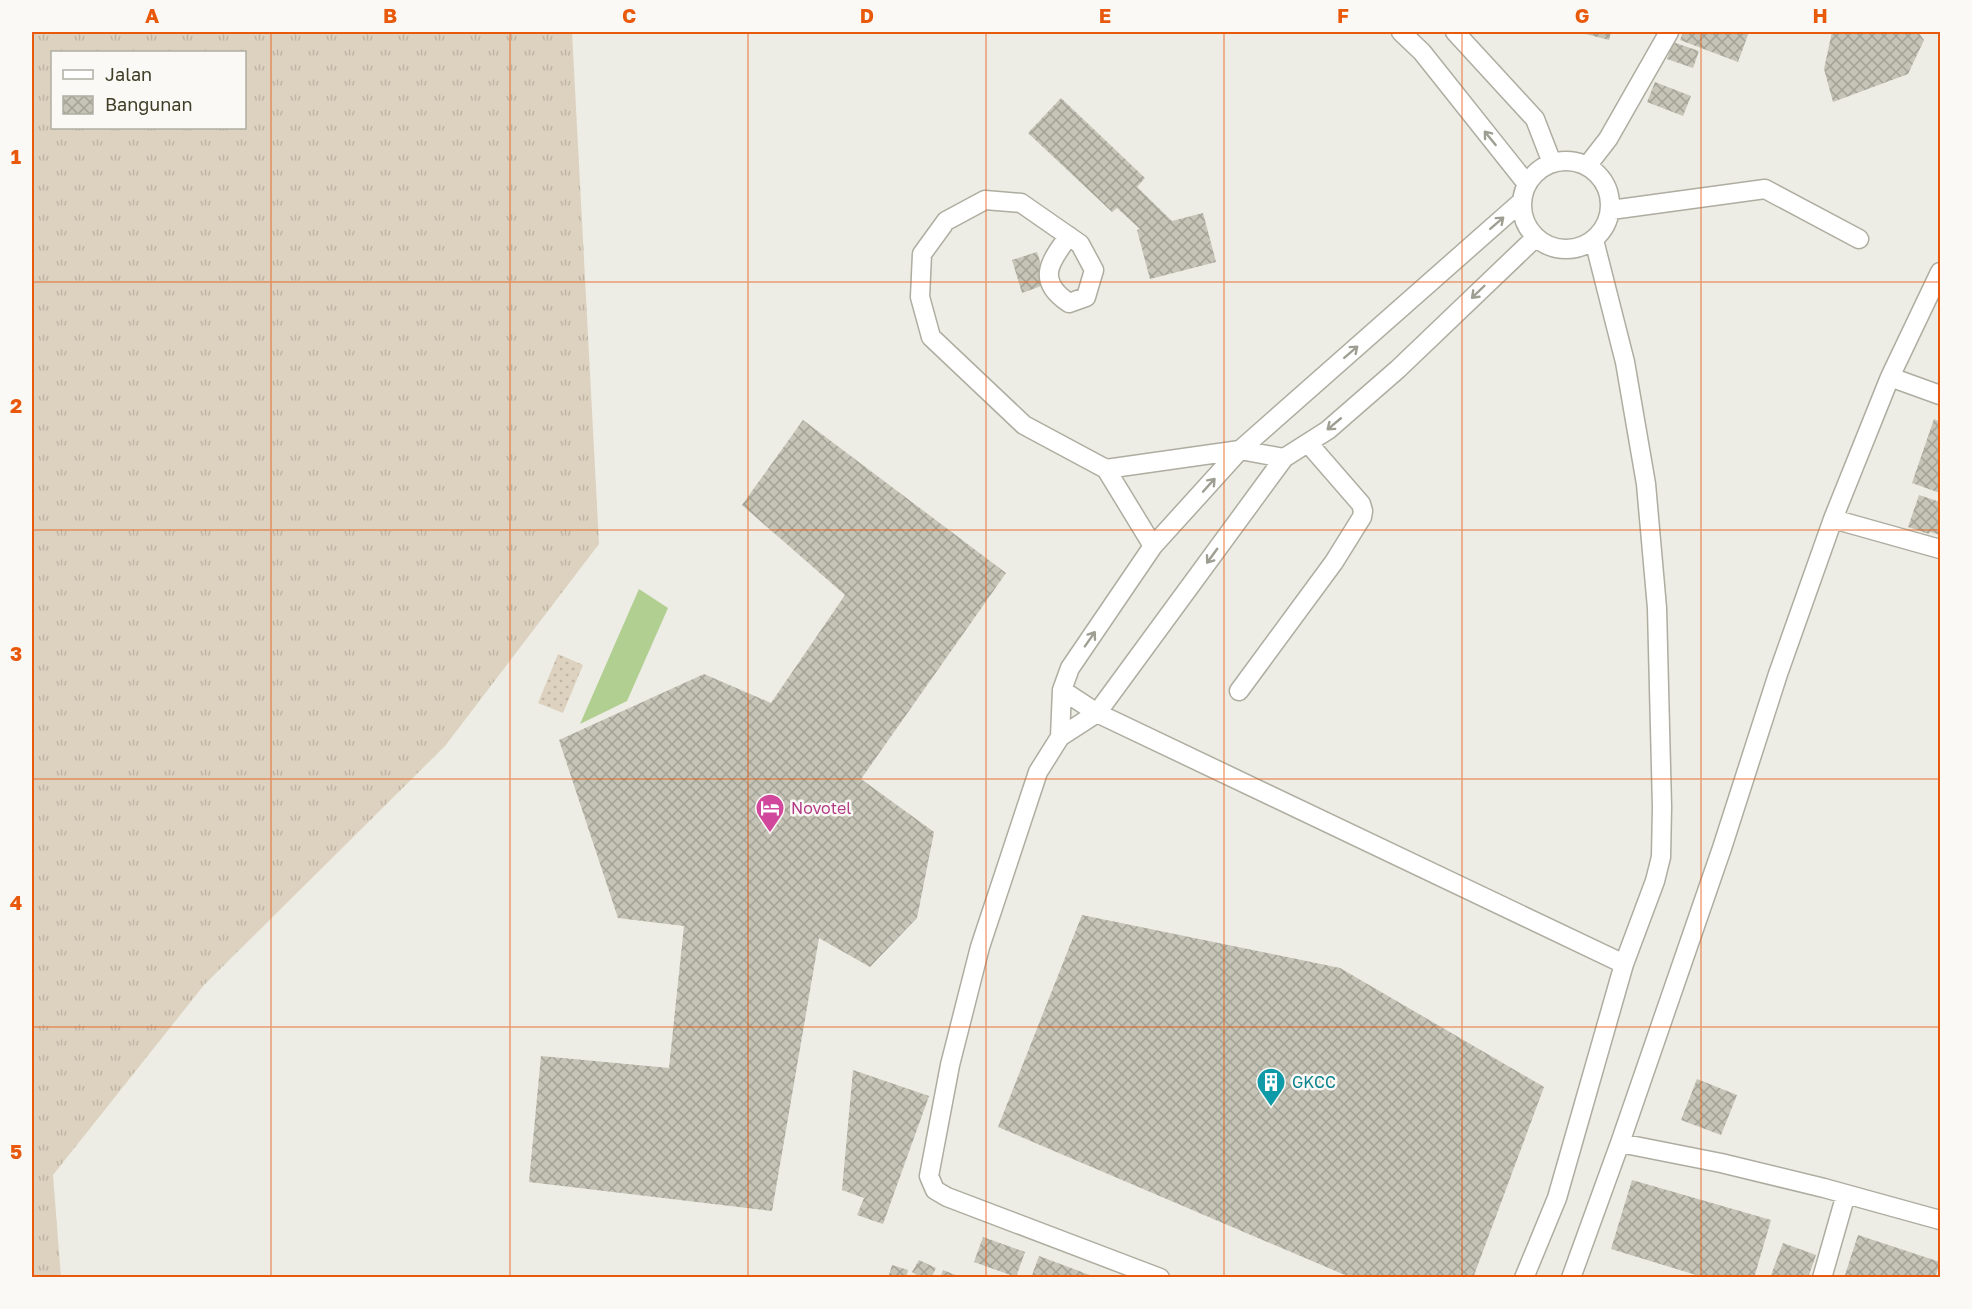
<svg xmlns="http://www.w3.org/2000/svg" width="1972" height="1309" font-family="'Golos Text',sans-serif">
  <defs>
    <pattern id="grass-tufts" width="24" height="20" patternUnits="userSpaceOnUse" patternTransform="scale(1.5)"><rect width="24" height="20" fill="#ddd2bf"/><path d="M3 7l-1-3M5 7V3M7 7l1-3M15 17l-1-3M17 17v-4M19 17l1-3" fill="none" stroke="#bfb5a4"/></pattern>
    <pattern id="park-dots" width="8" height="8" patternUnits="userSpaceOnUse" patternTransform="scale(1.5)"><rect width="8" height="8" fill="#ddd2bf"/><path d="M2 2h.1M6 6h.1" fill="none" stroke="#bfb5a4" stroke-width="1.8" stroke-linecap="round"/></pattern>
    <pattern id="building-cross-hatch" width="8" height="8" patternUnits="userSpaceOnUse" patternTransform="scale(1.5)"><rect width="8" height="8" fill="#c5c4b7"/><path d="M0 0l8 8M0 8l8-8" fill="none" stroke="#a1a195"/></pattern>
  </defs>
  <rect width="100%" height="100%" fill="#edece5"/>
  <path fill="url(#grass-tufts)" fill-rule="evenodd" d="M 32,32 L 572,32 L 599,544 L 445,746 L 204,985 L 53,1175 L 61,1278 L 32,1277 ZM 52,52 L 244,52 L 244,128 L 52,128 Z"/>
  <path fill="url(#park-dots)" d="M 558,654 L 583,665 L 563,713 L 538,703 Z"/>
  <path fill="#b0cf90" d="M 639,589 L 668,608 L 627,701 L 580,724 Z"/>
  <path fill="url(#building-cross-hatch)" d="M 1578,32 L 1611,32 L 1609,40 Z
    M 1683,32 L 1749,32 L 1738,62 L 1680,40 Z
    M 1832,32 L 1918,32 L 1924,40 L 1908,74 L 1833,102 L 1824,69 Z
    M 1673,42 L 1699,51 L 1693,68 L 1667,59 Z
    M 1655,82 L 1691,96 L 1683,116 L 1647,102 Z
    M 1061,98 L 1145,178 L 1137,187 L 1172,221 L 1203,213 L 1216,262 L 1150,279 L 1137,230 L 1140,229 L 1117,208 L 1112,212 L 1028,133 Z
    M 1037,252 L 1047,284 L 1022,293 L 1012,260 Z
    M 1934,419 L 1940,422 L 1940,493 L 1912,483 Z
    M 803,420 L 1006,573 L 861,779 L 934,832 L 917,918 L 870,967 L 819,938 L 772,1211 L 529,1182 L 541,1056 L 669,1068 L 684,926 L 618,918 L 559,740 L 704,674 L 771,703 L 845,595 L 742,505 Z
    M 1919,495 L 1940,502 L 1939,507 L 1940,507 L 1940,535 L 1930,532 L 1929,534 L 1908,527 Z
    M 1082,915 L 1340,968 L 1544,1087 L 1473,1278 L 1352,1278 L 998,1127 Z
    M 853,1070 L 929,1096 L 883,1224 L 857,1215 L 864,1198 L 842,1190 Z
    M 1697,1079 L 1737,1095 L 1721,1135 L 1681,1120 Z
    M 1632,1180 L 1771,1220 L 1754,1278 L 1706,1278 L 1611,1249 Z
    M 1858,1235 L 1940,1262 L 1935,1278 L 1844,1278 Z
    M 983,1237 L 1025,1252 L 1016,1277 L 974,1262 Z
    M 1783,1243 L 1816,1255 L 1808,1278 L 1770,1278 Z
    M 1039,1256 L 1095,1277 L 1095,1278 L 1031,1278 Z
    M 919,1260 L 936,1268 L 931,1278 L 922,1278 L 912,1272 Z
    M 892,1265 L 908,1270 L 906,1278 L 888,1278 Z
    M 943,1270 L 958,1276 L 958,1278 L 940,1278 Z"/>
  <g fill="none" stroke-linecap="round" stroke-linejoin="round">
    <g stroke="#aeada0" stroke-width="21">
      <path id="minor" d="M 1401,32 L 1422,52 L 1527,184
        M 1455,32 L 1535,119 L 1552,163
        M1522 205a44 44 0 1 1 88 0a44 44 0 1 1-88 0Z
        M 1587,166 L 1608,139 L 1669,32
        M 1611,210 L 1765,189 L 1859,239
        M 1069,236 C 1049,262 1036,281 1069,303 L 1086,297 L 1094,270 L 1080,244 L 1021,203 L 985,200 L 946,221 L 922,254 L 920,297 L 931,337 L 1024,425 L 1106,469 L 1153,546
        M 1890,377 L 1940,395
        M 1106,469 L 1240,450 L 1284,458
        M 1833,519 L 1940,549
        M 1062,690 L 1097,713 L 1624,964
        M 1239,691 L 1334,562 L 1362,517 L 1363,511 L 1361,504 L 1308,443
        M 1060,737 L 1062,690 L 1070,668 L 1153,546 L 1240,450 L 1521,202
        M 1620,1143 L 1721,1163 L 1824,1188 L 1940,1220
        M 1160,1278 L 947,1197 L 935,1190 L 929,1176 L 950,1065 L 980,947 L 1038,772 L 1060,737 L 1097,713 L 1284,458 L 1328,430 L 1398,369 L 1535,238
        M 1524,1278 L 1557,1198 L 1624,964 L 1655,881 L 1661,857 L 1662,807 L 1657,608 L 1646,484 L 1625,362 L 1594,240
        M 1571,1278 L 1620,1143 L 1722,848 L 1778,674 L 1833,519 L 1890,377 L 1940,272
        M 1822,1278 L 1846,1194"/>
    </g>
    <use href="#minor" stroke="#fff" stroke-width="18"/>
  </g>
  <defs><path id="oneway-shaft" d="M-6 0H5M1.5-3L5.5 0L1.5 3" fill="none" stroke-width="1.6" stroke-linecap="round" stroke-linejoin="round" transform="scale(1.5)"/></defs>
  <g stroke="#9e9e92">
    <use href="#oneway-shaft" transform="translate(1490 138) rotate(-129)"/>
    <use href="#oneway-shaft" transform="translate(1497 223) rotate(-41)"/>
    <use href="#oneway-shaft" transform="translate(1478 292) rotate(136)"/>
    <use href="#oneway-shaft" transform="translate(1351 352) rotate(-41)"/>
    <use href="#oneway-shaft" transform="translate(1334 424) rotate(140)"/>
    <use href="#oneway-shaft" transform="translate(1209 485) rotate(-48)"/>
    <use href="#oneway-shaft" transform="translate(1212 556) rotate(126)"/>
    <use href="#oneway-shaft" transform="translate(1090 639) rotate(-55)"/>
  </g>
  <path fill="none" stroke="#e8590c" stroke-width="1.5" stroke-opacity="0.55" d="M 271,32 L 271,1278M 510,32 L 510,1278M 748,32 L 748,1278M 986,32 L 986,1278M 1224,32 L 1224,1278M 1462,32 L 1462,1278M 1701,32 L 1701,1278M 32,282 L 1940,282M 32,530 L 1940,530M 32,779 L 1940,779M 32,1027 L 1940,1027"/>
  <defs>
    <g id="hotel-pin" transform="scale(1.5)"><path d="M0 17L-7.5 6A9.5 9.5 0 1 1 7.5 6Z" fill="#d1479c" stroke="#faf9f5"/><path d="M-6-4.5h1.5V1H6V5H4.5V3h-9V5H-6ZM-4 0a1.8 1.8 0 1 1 3.6 0ZM.5 0V-2.5h3Q6-2.5 6 0Z" fill="#fff"/></g>
    <g id="building-pin" transform="scale(1.5)"><path d="M0 17L-7.5 6A9.5 9.5 0 1 1 7.5 6Z" fill="#0f9aa8" stroke="#faf9f5"/><path d="M-4-6H4V6H1V3H-1V6H-4ZM-2.5-4.3h1.7v1.8h-1.7ZM.8-4.3h1.7v1.8H.8ZM-2.5-1h1.7V.8h-1.7ZM.8-1h1.7V.8H.8Z" fill="#fff"/></g>
  </defs>
  <g fill-rule="evenodd">
    <use href="#hotel-pin" x="770" y="808"/>
    <use href="#building-pin" x="1271" y="1082"/>
  </g>
  <g text-anchor="middle" stroke-width="5" stroke-linejoin="round" paint-order="stroke">
    <g font-size="16" fill="#b23c85" stroke="#faf9f5" text-anchor="start">
      <text x="791" y="814">Novotel</text>
    </g>
    <g font-size="16" fill="#0d838f" stroke="#faf9f5" text-anchor="start">
      <text x="1292" y="1088">GKCC</text>
    </g>
  </g>
  <rect width="1972" height="1309" fill="none" stroke="#faf9f5" stroke-width="66"/>
  <rect x="51" y="51" width="195" height="78" fill="#faf9f5" stroke="#aeaea2" stroke-width="1.5"/>
  <rect x="63" y="70" width="30" height="9" fill="#ffffff" stroke="#aeaea2" stroke-width="1.5"/>
  <text x="105" y="81" font-size="18" fill="#3d3e25">Jalan</text>
  <rect x="63" y="96" width="30" height="18" fill="url(#building-cross-hatch)" stroke="#aeaea2" stroke-width="1.5"/>
  <text x="105" y="111" font-size="18" fill="#3d3e25">Bangunan</text>
  <rect x="33" y="33" width="1906" height="1243" fill="none" stroke="#e8590c" stroke-width="2"/>
  <g font-size="20" text-anchor="middle" font-weight="bold" fill="#e8590c">
    <text x="152" y="23">A</text>
    <text x="390" y="23">B</text>
    <text x="629" y="23">C</text>
    <text x="867" y="23">D</text>
    <text x="1105" y="23">E</text>
    <text x="1343" y="23">F</text>
    <text x="1582" y="23">G</text>
    <text x="1820" y="23">H</text>
    <text x="16" y="164">1</text>
    <text x="16" y="413">2</text>
    <text x="16" y="661">3</text>
    <text x="16" y="910">4</text>
    <text x="16" y="1159">5</text>
  </g>
</svg>
